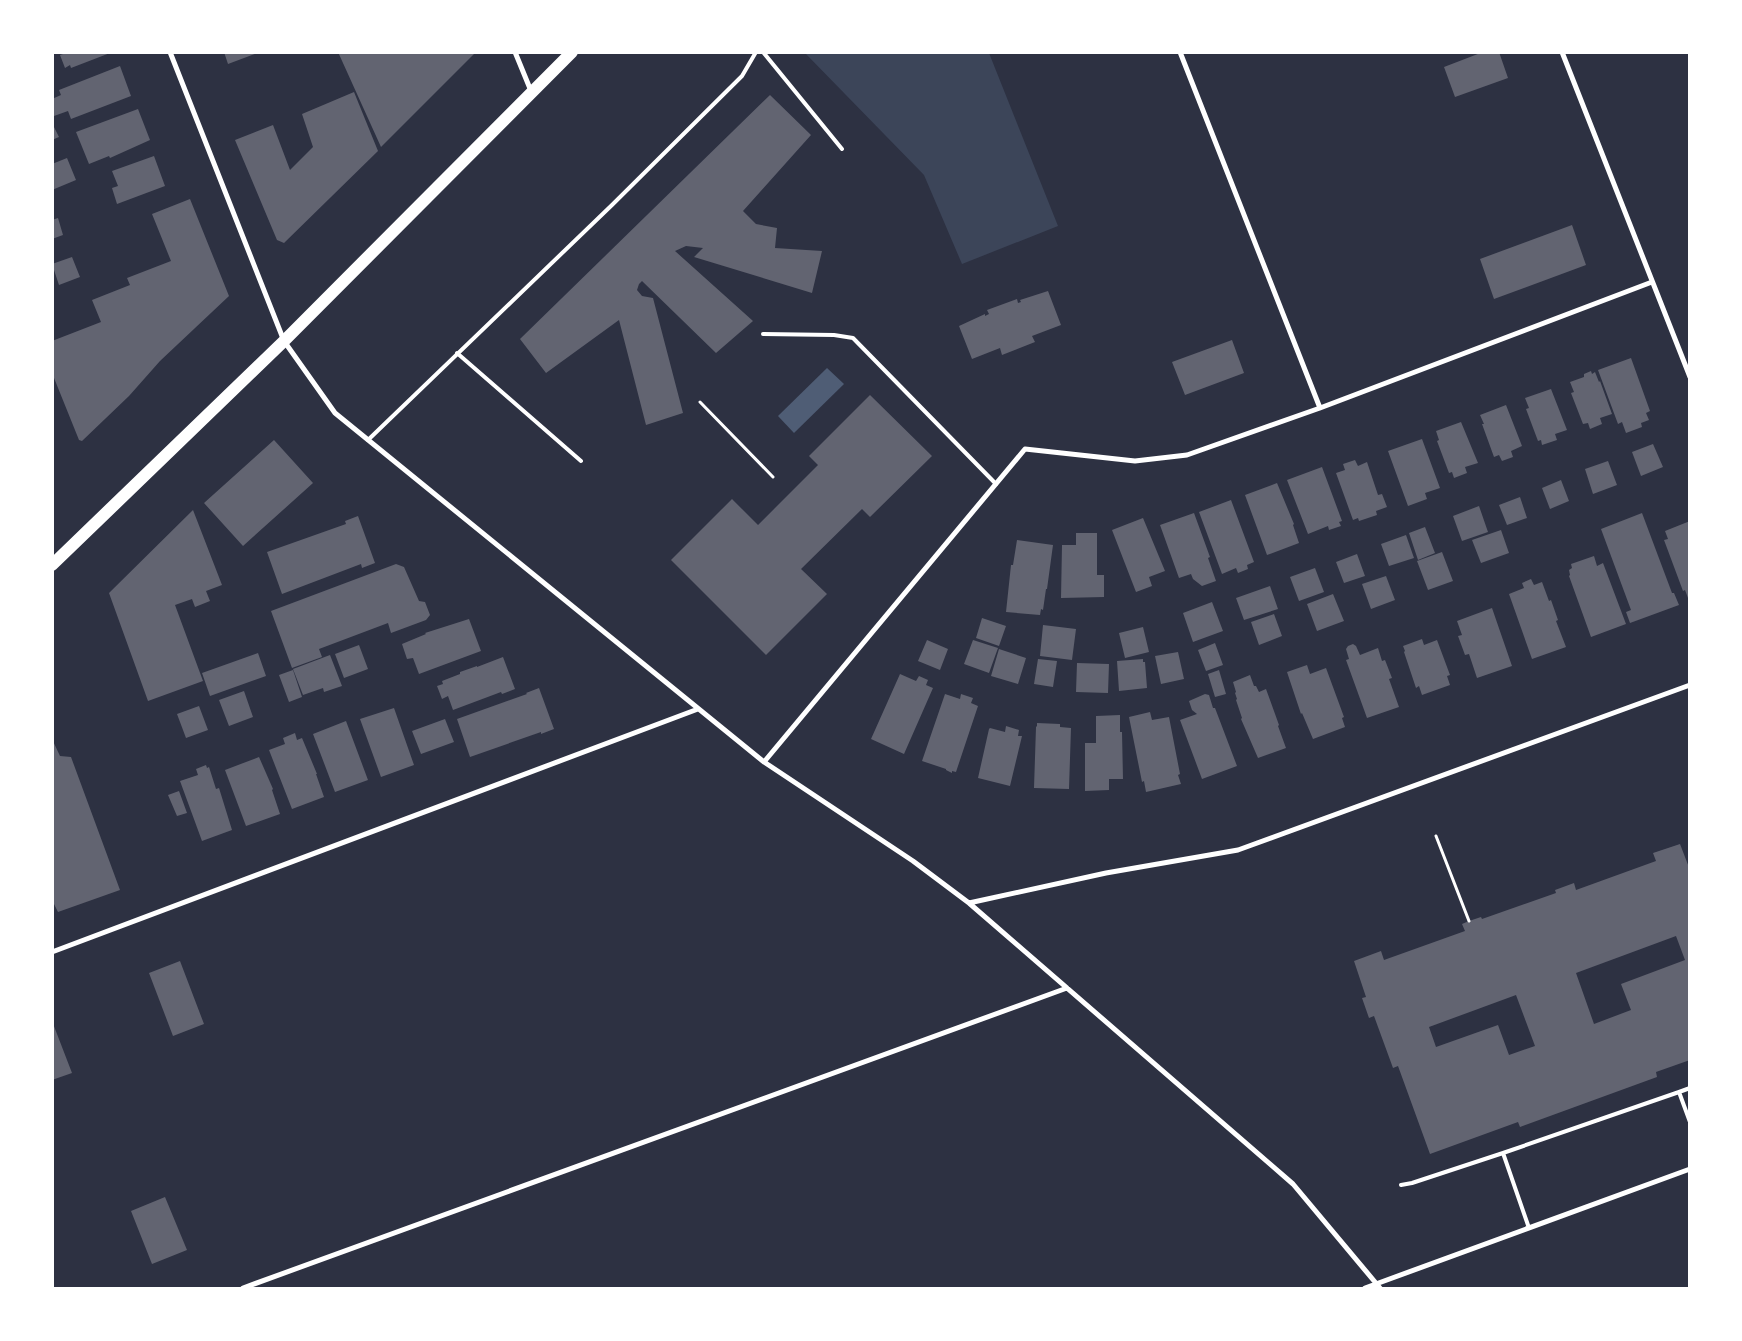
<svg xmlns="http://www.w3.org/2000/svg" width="1742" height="1341" font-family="Mulish,sans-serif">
  <rect width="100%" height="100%" fill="#2d3142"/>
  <path fill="#3c4559" d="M 805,53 L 989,53 L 1058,226 L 962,264 L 924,175 Z"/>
  <path fill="#4f5d75" d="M 827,368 L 844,384 L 794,433 L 778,416 Z"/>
  <path fill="#626471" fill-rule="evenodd" d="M 63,52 L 110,52 L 110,53 L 71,68 L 70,65 L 65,68 L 60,55 L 63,54 Z
    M 224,52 L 257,52 L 257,53 L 228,64 Z
    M 338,52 L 476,52 L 381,147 Z
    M 1483,52 L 1499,52 L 1508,78 L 1455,97 L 1444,67 Z
    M 120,66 L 131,96 L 71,119 L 68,111 L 54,116 L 52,99 L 61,95 L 59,90 Z
    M 354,92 L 378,151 L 284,243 L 277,240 L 235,140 L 273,125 L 290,170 L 313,147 L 302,114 Z
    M 770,95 L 811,135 L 743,211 L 756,224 L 777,228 L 775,248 L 822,251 L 812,293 L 694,257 L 703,248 L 686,246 L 675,251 L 753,321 L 716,353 L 642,281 L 639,284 L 637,290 L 642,296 L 653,298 L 683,413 L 646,425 L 619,320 L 546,373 L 520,339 Z
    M 138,109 L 150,140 L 110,158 L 109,156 L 89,164 L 76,132 Z
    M 52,123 L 59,137 L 52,140 Z
    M 154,156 L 165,186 L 117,204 L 112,188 L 118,186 L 112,171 Z
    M 67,158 L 76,180 L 52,190 L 52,164 Z
    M 190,199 L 229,296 L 160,361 L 129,396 L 82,441 L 79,440 L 52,373 L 52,341 L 101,322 L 92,300 L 130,285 L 127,278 L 171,261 L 152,214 Z
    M 58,218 L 63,235 L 52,239 L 52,220 Z
    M 1572,225 L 1586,265 L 1494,299 L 1480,259 Z
    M 72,257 L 80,277 L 59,285 L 52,264 Z
    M 1048,291 L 1061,325 L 1032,336 L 1035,342 L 1002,355 L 1000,348 L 972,359 L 959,326 L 985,314 L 985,316 L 989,314 L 987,310 L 1017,299 L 1018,303 L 1021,302 L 1020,300 Z
    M 1232,340 L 1244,373 L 1185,395 L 1172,362 Z
    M 1631,358 L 1650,411 L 1646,413 L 1649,420 L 1641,423 L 1642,427 L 1626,433 L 1622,422 L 1618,424 L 1598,370 Z
    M 1591,371 L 1592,374 L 1595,372 L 1599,382 L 1600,381 L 1612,414 L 1600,418 L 1602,424 L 1590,429 L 1588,423 L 1583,424 L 1571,393 L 1574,392 L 1570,382 L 1584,377 L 1584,374 Z
    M 1551,389 L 1567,430 L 1555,434 L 1557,440 L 1542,445 L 1541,440 L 1538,441 L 1526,409 L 1529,408 L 1525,398 Z
    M 870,395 L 932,456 L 870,517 L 862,509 L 801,569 L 827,594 L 766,655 L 671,560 L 732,499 L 758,525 L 818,465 L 809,456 Z
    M 1506,405 L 1522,446 L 1511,451 L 1513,457 L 1502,461 L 1499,455 L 1494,457 L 1482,424 L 1484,424 L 1480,415 Z
    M 1461,422 L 1478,463 L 1465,467 L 1467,473 L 1454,478 L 1452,472 L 1449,473 L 1437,441 L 1439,440 L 1436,431 Z
    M 1422,439 L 1440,488 L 1425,493 L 1427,499 L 1408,506 L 1388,451 Z
    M 274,440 L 313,483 L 243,546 L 204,503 Z
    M 1653,444 L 1663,467 L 1641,476 L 1632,452 Z
    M 1355,460 L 1358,466 L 1367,462 L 1378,495 L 1382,494 L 1387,507 L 1376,511 L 1377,515 L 1359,521 L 1358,518 L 1353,520 L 1336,473 L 1345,470 L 1343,464 Z
    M 1608,461 L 1617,485 L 1593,494 L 1585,469 Z
    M 1322,467 L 1342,521 L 1339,522 L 1341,526 L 1329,530 L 1328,526 L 1308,534 L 1287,480 Z
    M 1561,480 L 1569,501 L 1550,509 L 1542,488 Z
    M 1277,483 L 1294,524 L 1293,525 L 1299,543 L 1267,555 L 1245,495 Z
    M 1520,497 L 1527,518 L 1507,525 L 1499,505 Z
    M 1231,500 L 1254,562 L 1247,565 L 1248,569 L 1238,573 L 1236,568 L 1222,574 L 1199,512 Z
    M 1479,506 L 1488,532 L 1462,541 L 1453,516 Z
    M 193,510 L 222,585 L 206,591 L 210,601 L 195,607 L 192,599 L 175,605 L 203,681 L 148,701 L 109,593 Z
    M 1194,513 L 1210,557 L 1208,558 L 1216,581 L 1202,586 L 1193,579 L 1191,574 L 1179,578 L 1160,525 Z
    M 1642,513 L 1672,593 L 1674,593 L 1679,605 L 1630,623 L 1626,612 L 1631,610 L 1601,529 Z
    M 358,516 L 375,563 L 362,568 L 361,564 L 282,594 L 267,552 L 346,524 L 345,521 Z
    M 1143,518 L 1165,571 L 1149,577 L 1152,586 L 1136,592 L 1112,530 Z
    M 1690,521 L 1690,597 L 1688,598 L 1685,590 L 1683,591 L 1664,540 L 1668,539 L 1665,531 Z
    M 1425,527 L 1435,553 L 1418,560 L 1409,533 Z
    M 1501,530 L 1509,553 L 1481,563 L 1472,540 Z
    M 1076,533 L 1097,533 L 1097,575 L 1104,575 L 1104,597 L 1061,598 L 1062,545 L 1076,545 Z
    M 1406,535 L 1414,558 L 1389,566 L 1381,544 Z
    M 1017,540 L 1053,545 L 1047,589 L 1046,589 L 1043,610 L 1041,609 L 1040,615 L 1006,612 L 1011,565 L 1013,565 Z
    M 1442,552 L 1453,581 L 1428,590 L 1417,561 Z
    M 1357,554 L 1365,576 L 1344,583 L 1336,562 Z
    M 1594,556 L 1597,566 L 1603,563 L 1626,624 L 1591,637 L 1569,576 L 1570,575 L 1569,570 L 1572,568 L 1571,564 Z
    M 396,564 L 404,567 L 419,601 L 425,602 L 430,615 L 426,620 L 391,633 L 388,623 L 319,649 L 322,657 L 292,668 L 271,611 Z
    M 1315,568 L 1324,592 L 1299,601 L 1290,577 Z
    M 1386,576 L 1395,600 L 1371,609 L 1362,584 Z
    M 1531,579 L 1534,585 L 1542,582 L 1549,601 L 1551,600 L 1558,620 L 1556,621 L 1566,647 L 1532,659 L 1509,594 L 1524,588 L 1522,583 Z
    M 1270,586 L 1278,609 L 1244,620 L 1236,598 Z
    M 1333,594 L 1344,621 L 1317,631 L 1307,604 Z
    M 1212,602 L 1223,631 L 1193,642 L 1183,613 Z
    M 1492,608 L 1512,666 L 1477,678 L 1469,654 L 1465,655 L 1458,636 L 1462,635 L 1457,621 Z
    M 1274,614 L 1282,636 L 1259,645 L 1251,622 Z
    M 982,618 L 1006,626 L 999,646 L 976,638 Z
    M 469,619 L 481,651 L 419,674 L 413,658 L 407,659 L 402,644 L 426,634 L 425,633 Z
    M 1043,625 L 1076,629 L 1072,660 L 1040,656 Z
    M 1143,627 L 1149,652 L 1125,658 L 1119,633 Z
    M 1422,639 L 1424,645 L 1437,640 L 1450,675 L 1447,676 L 1450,685 L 1422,695 L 1419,686 L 1416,688 L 1404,652 L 1405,651 L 1403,646 Z
    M 927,640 L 948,649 L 940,670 L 918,661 Z
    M 973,640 L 998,648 L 989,673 L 964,664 Z
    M 1215,643 L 1223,665 L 1206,671 L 1198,650 Z
    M 1353,644 L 1356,646 L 1360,655 L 1378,648 L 1382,661 L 1385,660 L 1392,678 L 1389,679 L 1399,707 L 1367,718 L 1346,660 L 1349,659 L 1346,649 L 1348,646 Z
    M 359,645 L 368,669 L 344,678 L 335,654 Z
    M 999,649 L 1026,658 L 1018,684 L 991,676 Z
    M 1178,652 L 1184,679 L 1161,684 L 1155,656 Z
    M 258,653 L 266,676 L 210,696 L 202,673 Z
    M 330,655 L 342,686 L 324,692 L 323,688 L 303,695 L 293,669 Z
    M 503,657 L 515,689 L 502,694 L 501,692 L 453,710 L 448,696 L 442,699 L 437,686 L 443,684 L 442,681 L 460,674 L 460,672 L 477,666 L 477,667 Z
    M 1038,659 L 1057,661 L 1053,687 L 1034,684 Z
    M 1143,659 L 1143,662 L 1145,662 L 1147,688 L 1119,691 L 1117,661 Z
    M 1077,663 L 1109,664 L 1108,693 L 1076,692 Z
    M 1307,665 L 1310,674 L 1326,668 L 1344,717 L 1342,718 L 1345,727 L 1313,739 L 1302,713 L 1301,714 L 1287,672 Z
    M 293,670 L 302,697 L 289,702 L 279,675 Z
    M 1219,670 L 1226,694 L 1215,697 L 1208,674 Z
    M 900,674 L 916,681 L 919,676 L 928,680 L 926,685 L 933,688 L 904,754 L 871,739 Z
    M 1250,675 L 1254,686 L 1256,686 L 1259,692 L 1266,689 L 1279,725 L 1278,726 L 1286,748 L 1258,758 L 1241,719 L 1242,718 L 1236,700 L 1237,699 L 1235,693 L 1236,692 L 1233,682 Z
    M 539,688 L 554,729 L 541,734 L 541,732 L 470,757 L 457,719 L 527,694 L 526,693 Z
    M 244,691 L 253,717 L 229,726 L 219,700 Z
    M 945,694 L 960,699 L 961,694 L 973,698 L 971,703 L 978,706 L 956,772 L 952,771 L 952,773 L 946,770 L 946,769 L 922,761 Z
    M 1205,694 L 1209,695 L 1213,708 L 1215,708 L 1237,766 L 1202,779 L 1180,720 L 1197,714 L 1192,710 L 1189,701 Z
    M 199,706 L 208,730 L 186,738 L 177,714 Z
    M 394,708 L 414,765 L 381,777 L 360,719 Z
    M 1150,712 L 1152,720 L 1169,717 L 1180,774 L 1178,775 L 1181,784 L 1146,792 L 1144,781 L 1142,782 L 1129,717 Z
    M 1120,715 L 1120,732 L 1122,732 L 1123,779 L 1109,779 L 1109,790 L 1085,791 L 1085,743 L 1096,743 L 1096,716 Z
    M 445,719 L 454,742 L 421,754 L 412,731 Z
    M 346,721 L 368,780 L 335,792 L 313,734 Z
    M 1037,723 L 1060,724 L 1060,727 L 1071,728 L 1069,789 L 1034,788 L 1036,727 L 1037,726 Z
    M 1006,726 L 1019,730 L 1018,736 L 1022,736 L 1010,786 L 978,778 L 989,729 L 990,728 L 1005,732 Z
    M 295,733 L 297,740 L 302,738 L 317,774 L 316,774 L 324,797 L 292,809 L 269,750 L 285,744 L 283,738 Z
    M 52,739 L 60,756 L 71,757 L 120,890 L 58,912 L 52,900 Z
    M 259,757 L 273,789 L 272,790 L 280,814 L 246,826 L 225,770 Z
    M 206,765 L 207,768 L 209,767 L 216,789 L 219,788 L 232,830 L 202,841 L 180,781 L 198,775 L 196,769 Z
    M 179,791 L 187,813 L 177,816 L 168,795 Z
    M 1680,844 L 1690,870 L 1690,1060 L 1656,1072 L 1657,1077 L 1520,1127 L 1518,1122 L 1430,1154 L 1398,1066 L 1393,1068 L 1374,1016 L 1369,1018 L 1362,998 L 1366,997 L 1354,961 L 1381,951 L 1384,960 L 1465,931 L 1462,924 L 1469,921 L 1481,917 L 1482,919 L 1556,893 L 1555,890 L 1574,883 L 1576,890 L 1656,861 L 1653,853 ZM 1676,936 L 1685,960 L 1621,984 L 1631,1010 L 1594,1024 L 1576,973 ZM 1516,995 L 1535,1046 L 1509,1055 L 1498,1025 L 1436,1047 L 1429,1027 Z
    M 180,961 L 204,1024 L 173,1036 L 149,973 Z
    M 52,1021 L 72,1073 L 52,1080 Z
    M 165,1197 L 187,1250 L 152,1264 L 131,1211 Z"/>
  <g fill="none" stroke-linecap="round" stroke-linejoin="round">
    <path stroke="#fff" stroke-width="3" d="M 700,402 L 773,477
      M 1436,836 L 1469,921"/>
    <path stroke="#fff" stroke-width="4" d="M 763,52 L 842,149
      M 763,334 L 834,335 L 853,338 L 996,484
      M 457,353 L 581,461
      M 368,440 L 612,205 L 742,76 L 756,52
      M 1679,1092 L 1690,1088
      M 1503,1153 L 1679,1092 L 1690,1122
      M 1401,1185 L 1412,1183 L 1503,1153 L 1529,1228"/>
    <path stroke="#fff" stroke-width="5" d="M 170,52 L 284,341 L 335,413 L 764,762 L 913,861 L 969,903 L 1293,1184 L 1380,1288
      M 515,52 L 531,91
      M 1180,52 L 1320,408
      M 1562,52 L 1690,377
      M 764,762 L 1025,449 L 1135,461 L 1187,455 L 1320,408 L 1652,282
      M 969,903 L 1106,873 L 1238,850 L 1690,685
      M 52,952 L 698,709
      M 243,1288 L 1067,988
      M 1365,1288 L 1690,1169"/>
    <path stroke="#fff" stroke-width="12" d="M 52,565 L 284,341 L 572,52"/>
  </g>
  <rect width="1742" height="1341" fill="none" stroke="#ffffff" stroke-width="108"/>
</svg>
